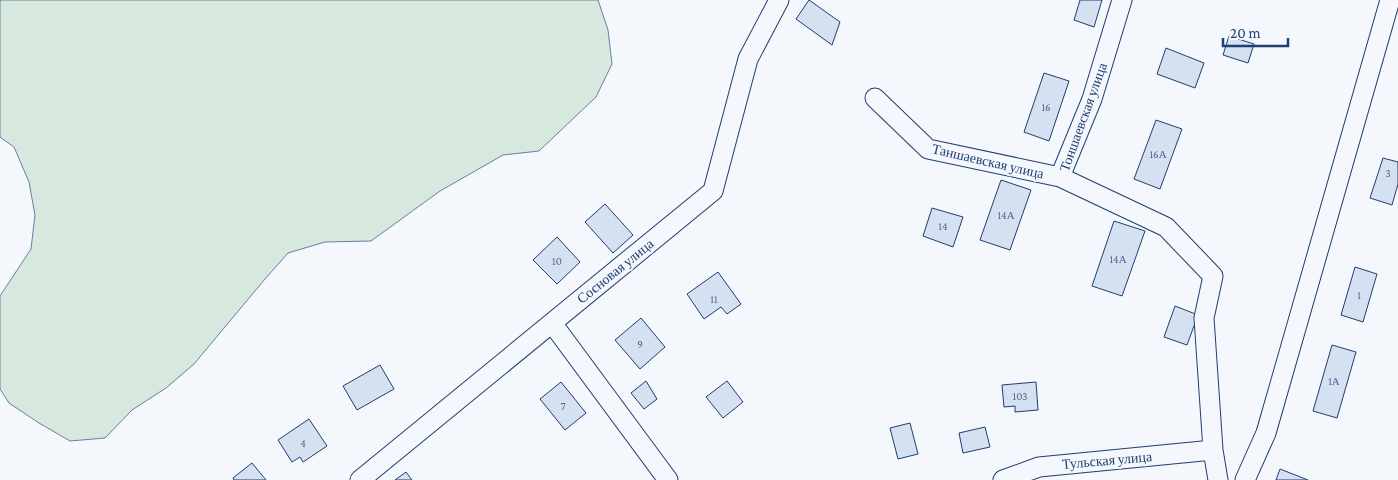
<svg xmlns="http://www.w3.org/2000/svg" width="1398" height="480" font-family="'Crimson Pro',serif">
  <rect width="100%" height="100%" fill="#f4f7fb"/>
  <path fill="#d7e8df" stroke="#687fa3" d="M 0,0 L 598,0 L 608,30 L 612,64 L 596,97 L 539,151 L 503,155 L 440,191 L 371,241 L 325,242 L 288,253 L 265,279 L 194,364 L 166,388 L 132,410 L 105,438 L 70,441 L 39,423 L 9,403 L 0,389 L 0,296 L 31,249 L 35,215 L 29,182 L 14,147 L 0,137 Z"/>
  <path fill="#d5e0f0" stroke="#1d3f73" d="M 809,0 L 840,22 L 832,45 L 796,19 Z
    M 1080,0 L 1102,0 L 1094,27 L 1074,20 Z
    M 1229,36 L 1254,44 L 1248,63 L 1223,55 Z
    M 1166,48 L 1204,63 L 1195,88 L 1157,74 Z
    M 1044,73 L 1069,81 L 1049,141 L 1024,132 Z
    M 1156,120 L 1182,129 L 1160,189 L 1134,179 Z
    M 1383,158 L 1398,162 L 1398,184 L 1392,205 L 1370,198 Z
    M 1001,180 L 1031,190 L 1010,250 L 980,240 Z
    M 605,204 L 633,235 L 613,253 L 585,222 Z
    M 932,208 L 963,217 L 953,247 L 923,236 Z
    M 1114,221 L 1145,231 L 1122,296 L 1092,286 Z
    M 557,237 L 580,262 L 557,284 L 533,260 Z
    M 1355,267 L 1377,274 L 1363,322 L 1341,315 Z
    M 718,272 L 741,304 L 727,314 L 721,307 L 704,319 L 687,294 Z
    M 1175,306 L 1198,315 L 1187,345 L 1164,337 Z
    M 641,318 L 665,347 L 640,369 L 615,340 Z
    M 1332,345 L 1356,352 L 1337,418 L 1313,411 Z
    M 380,365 L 394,389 L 357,410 L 343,386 Z
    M 646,381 L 657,399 L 644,409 L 631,393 Z
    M 727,381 L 743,402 L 723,418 L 706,397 Z
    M 561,382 L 586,413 L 565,430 L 540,399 Z
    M 1036,382 L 1038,410 L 1015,412 L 1015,406 L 1004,407 L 1002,385 Z
    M 309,419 L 327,446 L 303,462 L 300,457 L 292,462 L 278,440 Z
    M 910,423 L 918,454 L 898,459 L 890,428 Z
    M 985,427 L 990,447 L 963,453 L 959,433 Z
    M 252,463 L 266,480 L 234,480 L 233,478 Z
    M 1280,469 L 1308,480 L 1276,480 Z
    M 406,472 L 412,480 L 395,480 Z"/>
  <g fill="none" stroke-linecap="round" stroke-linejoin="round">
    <g stroke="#1d3f73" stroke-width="21">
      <path id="minor" d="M 1122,0 L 1092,99 L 1060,177 L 1166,227 L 1213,276 L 1204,318 L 1213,450 L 1218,480
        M 875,98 L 928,149 L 1060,177
        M 552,323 L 668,480
        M 360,480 L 713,191 L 748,59 L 779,0
        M 1003,480 L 1039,467 L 1213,450
        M 1245,480 L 1266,433 L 1390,0"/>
    </g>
    <use href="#minor" stroke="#f4f7fb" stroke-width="19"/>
  </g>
  <g text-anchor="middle" stroke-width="4" stroke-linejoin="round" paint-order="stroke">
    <g font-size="11" fill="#4b6792">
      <text x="1046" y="111">16</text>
      <text x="1158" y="158">16А</text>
      <text x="1388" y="177">3</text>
      <text x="1006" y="219">14А</text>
      <text x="943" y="230">14</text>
      <text x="1118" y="263">14А</text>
      <text x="557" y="265">10</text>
      <text x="1359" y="299">1</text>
      <text x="714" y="303">11</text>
      <text x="640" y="348">9</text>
      <text x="1334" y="385">1А</text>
      <text x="1020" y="400">103</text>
      <text x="563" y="410">7</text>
      <text x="303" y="447">4</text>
    </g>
    <g font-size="14" fill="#1d3f73" stroke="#f4f7fb">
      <text transform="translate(1083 117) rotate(-70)" y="5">Тоншаевская улица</text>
      <text transform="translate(988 161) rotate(13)" y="5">Таншаевская улица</text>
      <text transform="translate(615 271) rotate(-39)" y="5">Сосновая улица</text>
      <text transform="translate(1107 460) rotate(-5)" y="5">Тульская улица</text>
    </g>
  </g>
  <path d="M1223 38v8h65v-8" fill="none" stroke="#1d3f73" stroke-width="2.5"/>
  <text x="1230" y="38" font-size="15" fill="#1d3f73" stroke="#f4f7fb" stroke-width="4" paint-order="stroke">20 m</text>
</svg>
